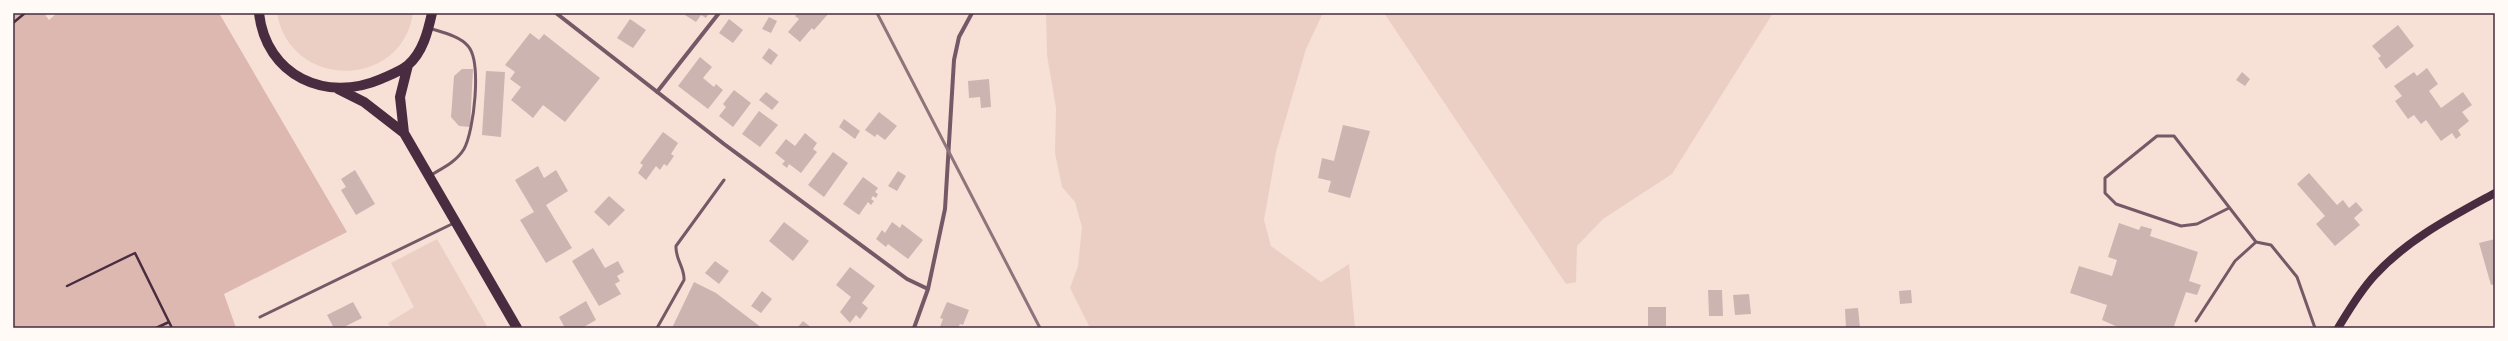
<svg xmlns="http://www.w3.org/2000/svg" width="2508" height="341" font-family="Signika,sans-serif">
  <rect width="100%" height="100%" fill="#f7e1d7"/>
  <path fill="#ebcfc5" d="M 277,13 L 413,13 C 402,90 290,90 277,13 Z
    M 1046,13 L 1323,13 L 1306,49 L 1276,152 L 1264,220 L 1271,246 L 1321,282 L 1349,264 L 1355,328 L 1090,328 L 1070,288 L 1078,266 L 1082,227 L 1075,202 L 1062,187 L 1055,153 L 1056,108 L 1047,55 Z
    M 1384,13 L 1773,13 L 1672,174 L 1603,219 L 1577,246 L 1576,282 L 1566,284 Z
    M 437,239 L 488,328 L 391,328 L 388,323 L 414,307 L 391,263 Z"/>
  <path fill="#dcb8b0" d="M 13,13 L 44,13 L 49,20 L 57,13 L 219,13 L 347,232 L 224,294 L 236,328 L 13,328 Z"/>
  <path fill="#ccb4b1" d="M 686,13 L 709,13 L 706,18 L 701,15 L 696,22 L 685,15 Z
    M 798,13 L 829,13 L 814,30 L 812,28 L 800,42 L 788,32 L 799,19 L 795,16 Z
    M 769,17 L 777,21 L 771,33 L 762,29 Z
    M 630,19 L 646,30 L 633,48 L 617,38 Z
    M 729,19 L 743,30 L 733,43 L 719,33 Z
    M 2398,25 L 2414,46 L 2386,69 L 2378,58 L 2381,56 L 2372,46 Z
    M 530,33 L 539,40 L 544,34 L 600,78 L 565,122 L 543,105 L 533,118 L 511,100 L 521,87 L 510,79 L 515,72 L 505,65 Z
    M 769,48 L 778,55 L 771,65 L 762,58 Z
    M 700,57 L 712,67 L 703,78 L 714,87 L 716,84 L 723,90 L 708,109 L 678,86 Z
    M 2427,68 L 2438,84 L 2429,91 L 2441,108 L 2463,92 L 2472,105 L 2462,112 L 2469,121 L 2458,130 L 2461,135 L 2456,139 L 2452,133 L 2441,141 L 2426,120 L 2421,124 L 2414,115 L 2408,119 L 2395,101 L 2402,96 L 2394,86 L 2414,72 L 2417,76 Z
    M 462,69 L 473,69 L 470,127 L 459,126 L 451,117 L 454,76 Z
    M 486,71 L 505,72 L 501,137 L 482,135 Z
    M 2242,72 L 2250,79 L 2245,86 L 2236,80 Z
    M 989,79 L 991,107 L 981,108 L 980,97 L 969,98 L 968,81 Z
    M 734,90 L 751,103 L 733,127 L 719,116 L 726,107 L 723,104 Z
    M 766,92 L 779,102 L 772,110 L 759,100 Z
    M 759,111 L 778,125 L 760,147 L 742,134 Z
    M 879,112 L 897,126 L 885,140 L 877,134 L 875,137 L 865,130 Z
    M 844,119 L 860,131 L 855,139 L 839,127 Z
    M 1343,125 L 1370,131 L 1350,198 L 1328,192 L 1331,181 L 1318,178 L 1322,158 L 1334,161 Z
    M 663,132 L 678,143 L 671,154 L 674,156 L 667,166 L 664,164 L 660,170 L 656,166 L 646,180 L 638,173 L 643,165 L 640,163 Z
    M 805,133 L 817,143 L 813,149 L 817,152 L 801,173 L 789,164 L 787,168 L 782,164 L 785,161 L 775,153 L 786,139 L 795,146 Z
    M 833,152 L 848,163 L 824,197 L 808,185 Z
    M 538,166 L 544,178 L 556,170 L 568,191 L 546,205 L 572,248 L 546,263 L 520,220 L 534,212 L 515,180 Z
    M 355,170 L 375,204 L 356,215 L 341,190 L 346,187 L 341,179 Z
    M 898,171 L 906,176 L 897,191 L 888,186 Z
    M 2309,173 L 2337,205 L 2343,200 L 2349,208 L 2356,202 L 2363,210 L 2354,218 L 2360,225 L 2335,246 L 2316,224 L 2325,216 L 2297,184 Z
    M 863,177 L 878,188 L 875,192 L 878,194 L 876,198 L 873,196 L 871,199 L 874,201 L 871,205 L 868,202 L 859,215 L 843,204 Z
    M 609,196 L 625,210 L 609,226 L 594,212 Z
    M 784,222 L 809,241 L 793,261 L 769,241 Z
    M 892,222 L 900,228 L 902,224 L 923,240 L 908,259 L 888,244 L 886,247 L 876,239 L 882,230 L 885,233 Z
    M 2119,223 L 2139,230 L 2141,226 L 2152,229 L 2150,236 L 2198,252 L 2189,281 L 2201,285 L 2197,295 L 2186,292 L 2174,326 L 2178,328 L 2120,328 L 2102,320 L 2107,305 L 2070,293 L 2079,266 L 2112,276 L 2117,260 L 2108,257 Z
    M 2495,239 L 2495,284 L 2491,285 L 2479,243 Z
    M 593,248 L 605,268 L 618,261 L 624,272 L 617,276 L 620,281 L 615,284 L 621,294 L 599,306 L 572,261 Z
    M 715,261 L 729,271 L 719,284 L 705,273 Z
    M 850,267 L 875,286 L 862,303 L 868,308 L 860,319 L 856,315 L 850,323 L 840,312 L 851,297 L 836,285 Z
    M 694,282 L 716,293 L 762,328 L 672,328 Z
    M 1708,290 L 1722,290 L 1723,316 L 1709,316 Z
    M 1911,290 L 1912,303 L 1900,304 L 1899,291 Z
    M 762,291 L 772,299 L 761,313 L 751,306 Z
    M 1749,294 L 1751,314 L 1735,315 L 1733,295 Z
    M 586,301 L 596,320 L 582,328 L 565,328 L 559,317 Z
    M 353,302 L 362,318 L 342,328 L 334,328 L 327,315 Z
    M 947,302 L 969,310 L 963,325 L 960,324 L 958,328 L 940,327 L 943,319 L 940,318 Z
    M 1648,307 L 1666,307 L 1666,326 L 1648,326 Z
    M 1858,308 L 1860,328 L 1846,328 L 1845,309 Z
    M 803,321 L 812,328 L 797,328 Z"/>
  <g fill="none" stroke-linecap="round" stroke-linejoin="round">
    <path stroke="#4a2c40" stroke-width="2.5" d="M 13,23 L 25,13
      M 67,286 L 135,253 L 172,328
      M 156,328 L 169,322"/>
    <path stroke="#755966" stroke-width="3" d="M 429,28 C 441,32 460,36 468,46 C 482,62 474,131 464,149 C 456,162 443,168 431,175
      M 2229,208 L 2197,224 L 2181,226 L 2116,204 L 2105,193 L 2105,178 L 2157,136 L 2174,136 L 2256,242
      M 260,317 L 454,223
      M 2196,321 L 2235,261 L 2256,242 L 2271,245 L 2297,277 L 2315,328
      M 657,328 L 684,280 C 685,268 675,259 676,246 L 724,180"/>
    <path stroke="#755966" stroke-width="4" d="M 556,13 L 724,144 L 907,279 L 928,289
      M 657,92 L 719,13
      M 914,328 L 928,289 L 945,209 L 954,60 L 959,37 L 972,13"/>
    <path stroke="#4a2c40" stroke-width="8" d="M 2338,328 C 2349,310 2360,291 2375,275 C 2408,239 2453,216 2495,193"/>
    <path stroke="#4a2c40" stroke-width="10" d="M 259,13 C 266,76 326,103 381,79 C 390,75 401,71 408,65 C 423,52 428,31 432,13
      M 338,89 L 364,102 L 404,133 L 517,328
      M 404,133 L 400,97 L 408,65"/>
    <path stroke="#8f747c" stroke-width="3" d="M 877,13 L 1040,328"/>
  </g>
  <rect width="2508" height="341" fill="none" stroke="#fffaf5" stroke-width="28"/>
  <rect x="14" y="14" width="2480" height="313" fill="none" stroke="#4a2c40" stroke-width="1.5"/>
</svg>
